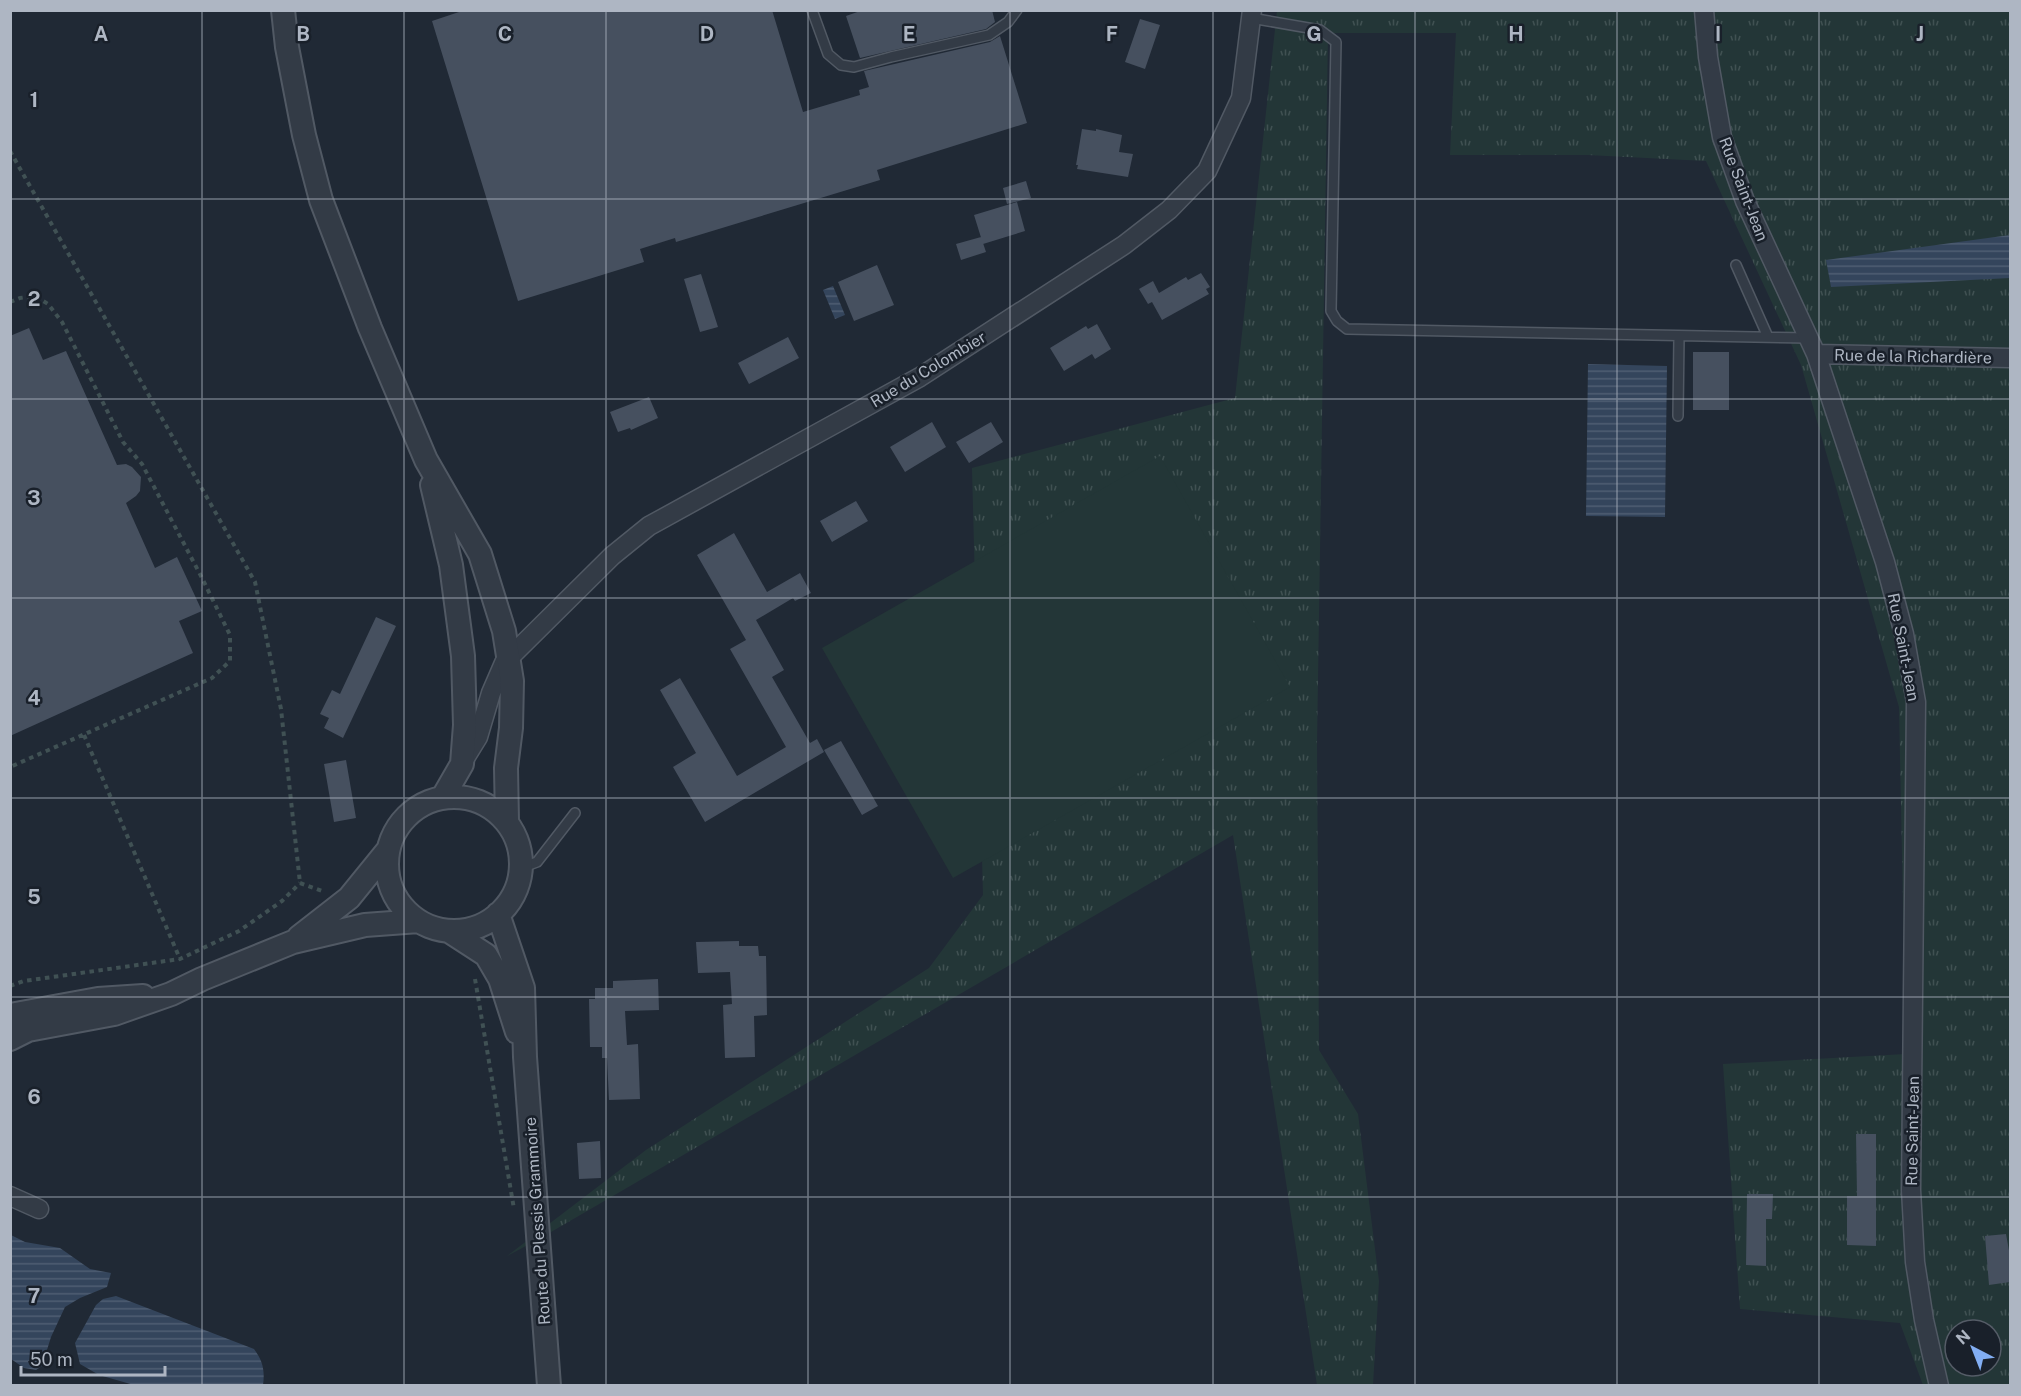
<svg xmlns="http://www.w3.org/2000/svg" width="2021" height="1396" font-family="'Public Sans',sans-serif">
  <defs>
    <pattern id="grass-tufts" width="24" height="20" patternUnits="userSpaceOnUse" patternTransform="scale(1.5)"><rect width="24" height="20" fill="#233637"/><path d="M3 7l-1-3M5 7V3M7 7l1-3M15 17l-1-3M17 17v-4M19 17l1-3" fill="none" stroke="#405152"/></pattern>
    <pattern id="water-rules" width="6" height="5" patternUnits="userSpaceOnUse" patternTransform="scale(1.5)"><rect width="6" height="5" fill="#34455c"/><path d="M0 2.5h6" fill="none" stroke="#4f5e72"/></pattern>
  </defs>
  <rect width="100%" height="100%" fill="#202935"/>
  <path fill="url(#grass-tufts)" fill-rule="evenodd" d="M 1277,11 L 2010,11 L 2010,1385 L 1923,1385 L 1900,1323 L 1740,1309 L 1723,1064 L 1906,1054 L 1899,707 L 1801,365 L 1706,161 L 1588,155 L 1450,155 L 1456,33 L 1328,33 L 1317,744 L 1319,1050 L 1358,1114 L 1379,1281 L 1373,1385 L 1317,1385 L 1233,835 L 539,1239 L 507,1256 L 646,1150 L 929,968 L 983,895 L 972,468 L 1235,398 ZM 1955,1330 L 1991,1330 L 1991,1366 L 1955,1366 Z"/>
  <path fill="#233637" d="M 1160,456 L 1290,687 L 953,878 L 822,648 Z"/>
  <path fill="url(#water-rules)" d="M 2010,235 L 2010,278 L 1831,287 L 1826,260 Z
    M 833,286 L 845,315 L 835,319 L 823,290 Z
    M 1588,364 L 1667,366 L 1665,517 L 1586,516 Z
    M 11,1235 L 25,1242 L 60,1248 L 90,1269 L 111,1273 L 107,1287 L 80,1298 L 65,1307 L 51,1337 L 42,1366 L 36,1370 L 24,1368 L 11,1359 Z
    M 116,1296 L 254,1349 C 263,1361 265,1371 263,1385 L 134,1385 L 99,1375 L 80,1364 L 75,1343 L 96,1305 L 103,1299 Z"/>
  <path fill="#46505f" d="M 465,10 L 772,10 L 803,112 L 860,95 L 859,90 L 869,87 L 864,71 L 990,42 L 1000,36 L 1027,123 L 877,170 L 880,180 L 676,242 L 675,238 L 640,249 L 644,262 L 518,301 L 432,21 Z
    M 863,10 L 992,10 L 995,22 L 986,29 L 860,58 L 846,16 Z
    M 1140,19 L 1160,25 L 1145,69 L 1125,62 Z
    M 1082,129 L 1096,131 L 1096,129 L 1122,135 L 1119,152 L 1133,154 L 1128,177 L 1077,169 L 1078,165 L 1076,165 Z
    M 1026,181 L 1031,198 L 1007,204 L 1003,188 Z
    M 1017,202 L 1025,231 L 983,244 L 974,215 Z
    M 981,237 L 986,252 L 961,260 L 956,244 Z
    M 877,265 L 894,305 L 854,321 L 838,282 Z
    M 1201,273 L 1210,287 L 1206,289 L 1209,294 L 1162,320 L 1152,302 L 1148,304 L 1139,289 L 1153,281 L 1159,293 L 1186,277 L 1188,280 Z
    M 701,274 L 718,327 L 700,332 L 684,279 Z
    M 1097,324 L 1111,349 L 1095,359 L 1092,354 L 1064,371 L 1050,348 L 1086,326 L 1088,329 Z
    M 29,328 L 43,360 L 66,351 L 117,465 L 126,464 L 132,467 L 141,477 L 140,491 L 136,496 L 126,503 L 155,568 L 177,557 L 202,611 L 179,621 L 193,653 L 10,736 L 10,336 Z
    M 788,337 L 799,358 L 749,384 L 738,363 Z
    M 1693,352 L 1729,352 L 1729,410 L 1693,410 Z
    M 649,397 L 658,418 L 631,430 L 630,428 L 618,432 L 610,412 Z
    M 932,422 L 946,447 L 905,472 L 890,447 Z
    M 991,422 L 1003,442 L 969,463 L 956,442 Z
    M 856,501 L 868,521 L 832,542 L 820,521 Z
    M 734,533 L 767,592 L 800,573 L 811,593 L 795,601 L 793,598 L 756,620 L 784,670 L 772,677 L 810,743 L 817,739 L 824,752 L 705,822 L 673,767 L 696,753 L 660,690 L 680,678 L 737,776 L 786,747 L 730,649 L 746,640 L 697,555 Z
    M 376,617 L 396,626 L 343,738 L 324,728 L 329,718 L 320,714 L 332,690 L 340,694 Z
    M 841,741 L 878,806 L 862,815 L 824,750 Z
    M 346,760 L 356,818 L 334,822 L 324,764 Z
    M 739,941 L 739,946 L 758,946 L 759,956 L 766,956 L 767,1015 L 754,1016 L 755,1057 L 725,1058 L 723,1005 L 732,1004 L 730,972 L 698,973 L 696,942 Z
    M 658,979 L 659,1010 L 625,1011 L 627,1045 L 638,1044 L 640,1099 L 609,1100 L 607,1058 L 602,1058 L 602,1047 L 590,1047 L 589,999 L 595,999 L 595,988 L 613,988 L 613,981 Z
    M 1856,1134 L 1876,1134 L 1876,1246 L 1847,1245 L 1847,1196 L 1857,1196 Z
    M 600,1141 L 601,1178 L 579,1179 L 577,1143 Z
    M 1747,1194 L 1773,1194 L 1772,1219 L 1766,1219 L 1766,1266 L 1746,1265 Z
    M 2006,1234 L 2010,1256 L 2010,1282 L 1989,1285 L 1985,1236 Z"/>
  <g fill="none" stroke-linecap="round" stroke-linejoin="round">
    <g stroke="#515964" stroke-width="12">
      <path id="service" d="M 812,10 L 828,54 L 841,65 L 854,67 L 891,57 L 989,35 L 1008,22 L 1017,10
        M 1251,18 L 1320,30 L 1336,42 L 1331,311 L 1337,321 L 1347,329 L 1809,338
        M 1736,265 L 1768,337
        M 1678,416 L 1679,336
        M 521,868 L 537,862 L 575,813"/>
    </g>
    <g stroke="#515964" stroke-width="21">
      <path id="minor" d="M 1704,10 L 1708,57 L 1722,137 L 1745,201 L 1816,354 L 1885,562 L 1904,634 L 1916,702 L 1911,1190 L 1915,1262 L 1924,1320 L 1939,1386
        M 1816,354 L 2010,358
        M 462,763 L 478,737 L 491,693 L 504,663 L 612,556 L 649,526 L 920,377 L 1124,245 L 1169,210 L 1207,171 L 1241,98 L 1252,10
        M 10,1196 L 39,1209"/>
    </g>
    <g stroke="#515964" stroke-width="26">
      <path id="tertiary" d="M 283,10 L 287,47 L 304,135 L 321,200 L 370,328 L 426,460 L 480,554 L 504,631 L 512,681 L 511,728 L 506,768 L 507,821
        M 432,485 L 451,565 L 463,656 L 465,725 L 462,764 L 443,797
        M387 864a67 67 0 1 1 134 0a67 67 0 1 1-134 0Z
        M 498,914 L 523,988 L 525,1057 L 549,1386
        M 449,931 L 486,955 L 500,979 L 517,1032
        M 299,937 L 349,898 L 388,850
        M 10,1015 L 98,999 L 143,996
        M 10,1039 L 28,1030 L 114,1014 L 171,994 L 202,979 L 293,942 L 365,925 L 419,921"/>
    </g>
    <path stroke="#405154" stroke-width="4" stroke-dasharray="4.5 4.5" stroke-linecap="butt" d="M 10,151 L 255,582 L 281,709 L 300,883
      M 10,302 L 20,298 L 35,296 L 48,304 L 62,322 L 123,442 L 142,464 L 202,578 L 230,635 L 230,661 L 212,678 L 10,767
      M 84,735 L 180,959
      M 300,883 L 325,892
      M 475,979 L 514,1209
      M 10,986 L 24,981 L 180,959 L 239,931 L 282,901 L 300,883"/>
    <use href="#service" stroke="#333b46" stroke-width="9"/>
    <use href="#minor" stroke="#333b46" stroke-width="18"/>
    <use href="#tertiary" stroke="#333b46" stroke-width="22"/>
  </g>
  <path fill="none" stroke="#aeb6c3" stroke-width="1.5" stroke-opacity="0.55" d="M 202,10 L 202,1386M 404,10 L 404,1386M 606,10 L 606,1386M 808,10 L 808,1386M 1010,10 L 1010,1386M 1213,10 L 1213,1386M 1415,10 L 1415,1386M 1617,10 L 1617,1386M 1819,10 L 1819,1386M 10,199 L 2010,199M 10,399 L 2010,399M 10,598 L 2010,598M 10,798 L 2010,798M 10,997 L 2010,997M 10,1197 L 2010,1197"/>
  <g text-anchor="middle" stroke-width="5" stroke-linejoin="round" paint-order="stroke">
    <g font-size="16" fill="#aeb6c3" stroke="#19202a">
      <text transform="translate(1744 189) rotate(69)" y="6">Rue Saint-Jean</text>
      <text transform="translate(1913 356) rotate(1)" y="6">Rue de la Richardière</text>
      <text transform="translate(928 369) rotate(-31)" y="6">Rue du Colombier</text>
      <text transform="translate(1904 647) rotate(79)" y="6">Rue Saint-Jean</text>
      <text transform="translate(1912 1131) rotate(-89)" y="6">Rue Saint-Jean</text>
      <text transform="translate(537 1221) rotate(-94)" y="6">Route du Plessis Grammoire</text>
    </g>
  </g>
  <g font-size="20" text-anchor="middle" font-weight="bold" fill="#aeb6c3" stroke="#19202a" stroke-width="5" stroke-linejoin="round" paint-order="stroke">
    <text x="101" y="41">A</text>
    <text x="303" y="41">B</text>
    <text x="505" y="41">C</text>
    <text x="707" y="41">D</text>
    <text x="909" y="41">E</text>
    <text x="1112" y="41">F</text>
    <text x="1314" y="41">G</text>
    <text x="1516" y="41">H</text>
    <text x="1718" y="41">I</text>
    <text x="1920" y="41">J</text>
    <text x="34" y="107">1</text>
    <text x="34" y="306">2</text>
    <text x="34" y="505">3</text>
    <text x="34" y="705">4</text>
    <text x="34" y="904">5</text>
    <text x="34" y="1104">6</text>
    <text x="34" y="1303">7</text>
  </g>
  <rect width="2021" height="1396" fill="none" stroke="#aeb6c3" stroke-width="24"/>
  <g transform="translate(1973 1348) rotate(318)"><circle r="28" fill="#19202a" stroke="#555c67" stroke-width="1.5"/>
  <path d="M0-4.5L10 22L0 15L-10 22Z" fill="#82aef3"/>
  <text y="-9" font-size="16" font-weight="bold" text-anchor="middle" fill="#aeb6c3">N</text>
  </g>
  <path d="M21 1366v9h144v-9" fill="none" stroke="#aeb6c3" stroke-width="3"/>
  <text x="30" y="1366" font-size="18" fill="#aeb6c3" stroke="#19202a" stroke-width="4.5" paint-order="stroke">50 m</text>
</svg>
